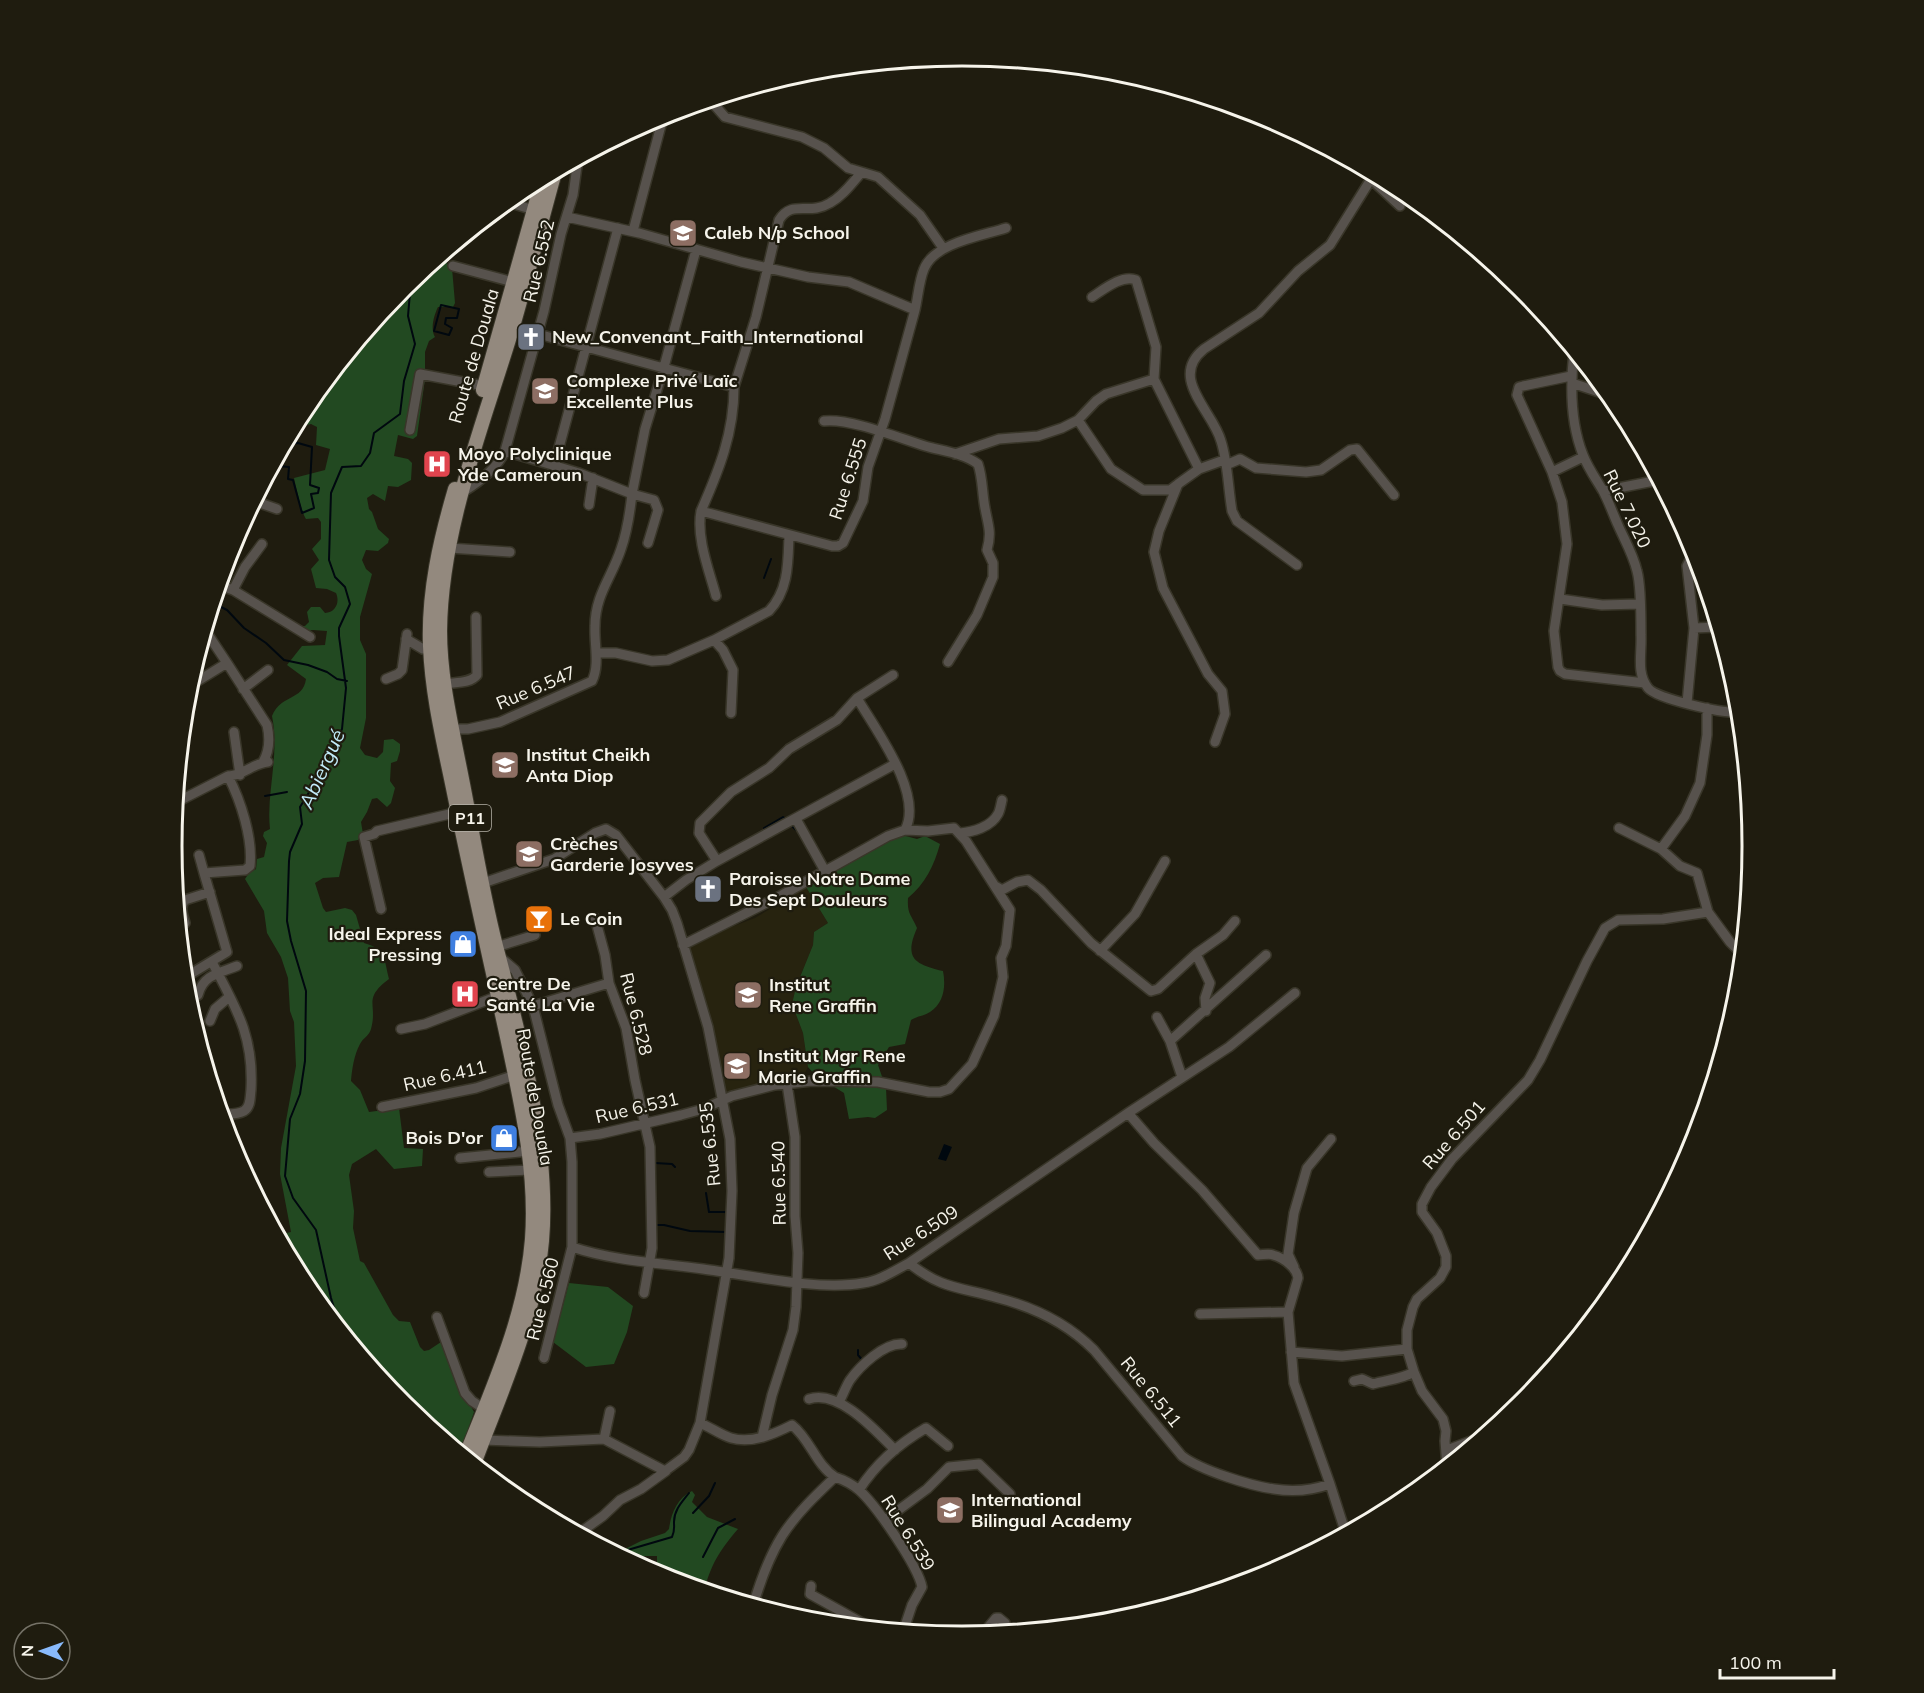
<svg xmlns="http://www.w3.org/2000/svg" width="1924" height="1693" font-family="Mulish,sans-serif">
  <rect width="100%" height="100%" fill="#1f1c0f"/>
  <path fill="#27230f" d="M 806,887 L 828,923 L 814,932 L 813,945 L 796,987 L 792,1004 L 803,1033 L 808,1067 L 800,1083 L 727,1096 L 688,943 L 755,918 Z"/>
  <path fill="#224921" d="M 440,257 L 452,268 L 455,303 L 453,307 L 438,307 C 434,315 430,329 435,337 L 429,341 L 425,352 L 425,379 L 417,436 L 413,439 L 398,435 L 394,456 L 408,459 L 412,463 L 411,480 L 398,487 L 388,486 L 385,501 L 373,494 L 367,498 L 369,509 L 372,512 L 378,529 L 389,539 L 388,543 L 378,551 L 366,550 L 362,560 L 366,569 L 372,574 L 360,617 L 360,640 L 366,654 L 366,718 L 360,748 L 365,755 L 377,758 L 383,752 L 384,740 L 393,739 L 400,744 L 400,751 L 397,761 L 391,763 L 390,781 L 395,788 L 391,803 L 387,807 L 377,798 L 372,799 L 367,812 L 361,822 L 363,834 L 358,840 L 347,842 L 339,877 L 323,878 L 315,883 L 323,908 L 326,912 L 345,908 L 352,910 L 356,915 L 364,943 C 386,949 384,959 389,979 C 362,999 378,1004 371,1029 C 369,1036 363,1038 360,1044 C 354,1055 352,1069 351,1081 L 360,1090 L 369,1112 L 399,1108 L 404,1148 L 423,1149 L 422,1166 L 394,1169 L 376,1149 L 352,1164 L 349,1175 L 354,1211 L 353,1228 L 360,1261 L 364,1263 L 393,1315 L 399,1321 L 410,1322 L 420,1347 L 424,1351 L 429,1350 L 441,1342 L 455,1377 L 474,1412 L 460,1453 L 402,1406 L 304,1286 L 277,1235 L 291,1232 L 280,1174 L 281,1148 L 296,1066 L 294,1022 L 290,1011 L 288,978 L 281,957 L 267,933 L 264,911 L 245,879 L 249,873 L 256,869 L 257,859 L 264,857 L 267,843 L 263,836 L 264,832 L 270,829 C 266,793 280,755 272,716 C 281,694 303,701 306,679 L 287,665 L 302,646 L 325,645 L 327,631 L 313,630 L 300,632 L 299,626 L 305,626 L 309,622 L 307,612 L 311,607 L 320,607 L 325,613 C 336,612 340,602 336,593 L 327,589 L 316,588 L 311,569 L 319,560 L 312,549 L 321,539 L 321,522 L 318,518 L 306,519 C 302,514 296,487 294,478 L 325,470 L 330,449 L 316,445 L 317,427 L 311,424 L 293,428 L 305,407 L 403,287 Z
    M 898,834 L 917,839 L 925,836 L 940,844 C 934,866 925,884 908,898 C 907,914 911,914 917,928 C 904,958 914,964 943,971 C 946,986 944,1003 930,1012 C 924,1016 917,1016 911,1020 L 905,1044 L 889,1047 L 878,1065 L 886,1088 L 887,1110 L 875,1118 L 868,1117 L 849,1119 L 844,1093 L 815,1075 L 808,1067 L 803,1033 L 792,1004 L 796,987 L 813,945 L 814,932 L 828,923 L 806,887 L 814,881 Z
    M 569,1283 L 608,1287 L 633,1306 L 627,1332 L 614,1364 L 586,1367 L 553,1342 Z
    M 692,1491 L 695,1495 L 692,1502 L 707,1517 L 738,1529 C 720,1550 711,1564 704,1591 L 657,1576 L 657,1556 L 640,1556 L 627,1560 L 615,1554 L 641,1541 L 665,1533 L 669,1529 C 671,1514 677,1498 692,1491 Z"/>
  <path fill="#00080f" d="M 944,1144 L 952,1147 L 946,1161 L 938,1159 Z"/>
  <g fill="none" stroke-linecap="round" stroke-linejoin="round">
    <path stroke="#00080f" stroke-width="2" d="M 441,305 L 459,309 L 457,318 L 446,318 L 445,324 L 452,328 L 449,335 L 434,331 Z
      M 282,448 L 278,466 L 289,467 L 288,479 L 293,480 L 302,513 L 314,508 L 311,494 L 318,493 L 319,488 L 310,485 L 312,447 L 298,443 L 285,444
      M 764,578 L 771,559
      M 213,603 L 227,610 L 244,628 L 266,643 L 284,660 L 308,665 L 327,672 L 337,679 L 347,681
      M 265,796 L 287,792
      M 790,824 L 796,830
      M 764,828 L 783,817 L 786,819
      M 655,1163 L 672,1164 L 675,1167
      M 706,1193 L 709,1212 L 725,1212
      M 655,1225 L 664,1225 L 690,1231 L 726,1232
      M 858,1350 L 858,1355 L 864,1362
      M 358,1352 L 336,1314 L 331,1298 L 316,1230 L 293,1198 L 285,1176 L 290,1119 L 300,1094 L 305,1061 L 306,991 L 291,941 L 287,921 L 289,861 L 290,852 L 302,824 L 300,807 L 316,781 L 342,729 L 346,688 L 339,636 L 339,628 L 350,604 L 345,587 L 335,577 L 329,560 L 331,493 L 342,467 L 361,466 L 370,453 L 374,433 L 400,414 L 404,381 L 415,344 L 408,316 L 411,281
      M 693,1513 L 709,1496 L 715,1483
      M 617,1555 L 631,1549 L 672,1537 C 675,1531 674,1528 674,1522 C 674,1510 682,1502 689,1493
      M 703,1557 L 718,1528 L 735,1519"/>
    <g stroke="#393629" stroke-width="12">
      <path id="street" d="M 710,100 L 725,117 L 802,137 L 824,148 L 848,168 L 878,177 L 920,215 L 943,248
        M 1362,168 L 1371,179 L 1375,176
        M 507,202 L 534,210
        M 633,231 L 664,114
        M 453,266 L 513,282
        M 1092,297 C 1103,290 1122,274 1136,280 L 1156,347 L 1154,379 L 1199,469 L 1224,460
        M 915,310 C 918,297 919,281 924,269 C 934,243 981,236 1006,228
        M 538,334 L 734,387 C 734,433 719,470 701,511 L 832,546 L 838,546 L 843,543 L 863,501 L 868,467 L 885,419 L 915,310 L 849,282 L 808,277 L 741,262 L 639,233 L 567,217
        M 1574,351 C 1570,386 1570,422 1583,455 C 1588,468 1596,479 1603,491 C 1609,502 1613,514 1618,525 C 1625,541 1633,554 1637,571 C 1641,585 1641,619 1641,635 C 1642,653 1636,673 1648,688 C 1657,699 1724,714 1740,712
        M 1571,376 L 1523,386 L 1519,387 L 1517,395 L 1552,472 L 1562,502 L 1567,544 L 1554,631 L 1558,667 L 1560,671 L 1565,674 L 1645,683
        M 1572,383 L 1611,396
        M 734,387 L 756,317 L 779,220 C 792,199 809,216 830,203 C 843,196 852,183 861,173
        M 1078,420 L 1111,469 L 1143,490 L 1170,490 L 1178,484
        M 824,421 C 850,418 899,438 925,446 C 942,451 963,453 978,464 C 983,479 982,493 985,508 C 988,525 992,532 987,550 L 993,563 L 993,577 L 977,615 L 948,662
        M 410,430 L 420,374 L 484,386
        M 955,454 L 999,439 L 1038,436 L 1062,428 L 1078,420 L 1096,401 L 1106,394 L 1154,379
        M 1226,465 L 1240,459 L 1256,468 L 1306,472 L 1321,470 L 1350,450 L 1357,449 L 1394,495
        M 554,466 L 618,228
        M 1199,469 L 1178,484 L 1159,531 L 1154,552 L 1163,588 L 1208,674 L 1222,691 L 1225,714 L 1215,742
        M 1552,472 L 1583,457
        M 1603,491 L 1659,480
        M 463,492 C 479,482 497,469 505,451 L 544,311 L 561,234 L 573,195 L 578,159
        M 254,501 L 277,509
        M 589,505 L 593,478
        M 701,511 C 696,538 709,570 716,596
        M 648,543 L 658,510 L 654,500 L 632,494 L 645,429 L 664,367 L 696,250
        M 449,548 L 510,552
        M 1697,558 L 1690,560 L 1687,566 L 1694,628 L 1718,627
        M 1297,565 L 1237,521 L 1232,511 C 1228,488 1228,463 1221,441 C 1213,411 1168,378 1204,349 L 1259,313 L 1298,271 L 1330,245 L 1371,179 L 1400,206
        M 219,585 L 233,590 L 310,637
        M 233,590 L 245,567 L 262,544
        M 1560,599 L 1602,605 L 1639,604
        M 205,630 L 227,663
        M 406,639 L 423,649 L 430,647
        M 714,640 L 769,611 C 789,590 788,562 789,535
        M 596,653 L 616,653 L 652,661 L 668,660 L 714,640 L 723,650 L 733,670 L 731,713
        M 386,679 L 398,674 L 402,670 L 407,634
        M 444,684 C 454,682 470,684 477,675 L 476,617
        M 188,687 L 227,663 L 267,725 C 270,738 270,750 263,762
        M 243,689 L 268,670
        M 857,698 C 876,730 924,794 905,830
        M 1687,703 L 1694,628
        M 452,729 L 468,729 L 500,722 L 592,681 C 600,665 594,644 595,626 C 595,595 612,577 621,549 C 627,532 630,512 632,494 L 579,473 L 505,451
        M 234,732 L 240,775
        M 175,803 L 228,776 C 243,776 253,763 268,762
        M 796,819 L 825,871
        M 1619,828 L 1661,849 L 1680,866 L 1697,873 L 1708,912 L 1730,942 L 1742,954
        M 960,833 C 973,832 991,827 998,814 C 1000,811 1001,804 1002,800
        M 1661,849 L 1685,816 L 1700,783 L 1707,735 L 1707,708
        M 199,855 L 204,873
        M 717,861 L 895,764
        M 483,883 L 554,859 L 595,833 L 606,829 L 616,835 L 664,897
        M 995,886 L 1002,890 L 1017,882 L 1028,880 L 1041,890 L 1091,943 L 1151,991 L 1158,989 L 1196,954 L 1210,983 L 1205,998 L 1206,1011
        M 381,909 L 364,837 L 374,834 L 377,831 L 458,812
        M 595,918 L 605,955 L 609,983 L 626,1028 L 635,1080 L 650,1147 L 652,1248 L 644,1293
        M 185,923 C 183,915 179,907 185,900 L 210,892
        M 496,947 L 535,935
        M 1100,951 L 1135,914 L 1165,861
        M 1196,954 L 1223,935 L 1235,921
        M 497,958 L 500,957 L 515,970 L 533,1006 L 609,983
        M 212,962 C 236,1008 254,1036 251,1090 C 250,1097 251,1107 244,1111 C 237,1115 228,1114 221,1114
        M 184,978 L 227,952 L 204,873 L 245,870 L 250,866 C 253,839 241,801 228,776
        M 198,995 C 203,975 219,973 237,966
        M 533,1006 L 558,1105 L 570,1138 L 600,1134 L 681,1115 L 703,1109 L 732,1096 L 775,1085 L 812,1081 L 878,1082 L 929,1092 L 940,1092 L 949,1089 L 972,1064 L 994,1016 L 1003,977 L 1001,958 L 1006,946 L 1010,910 L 966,841 L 954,828 L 928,831 L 905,830 L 888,836 L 782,895 L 683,945
        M 1157,1017 L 1170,1041 L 1182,1077
        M 210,1021 L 215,1009 L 229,997
        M 401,1029 L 425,1024 L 498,996
        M 1170,1041 L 1266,955
        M 382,1107 L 476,1088 L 515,1075
        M 1128,1113 L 1154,1143 L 1202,1190 L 1258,1255 C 1263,1255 1269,1253 1273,1255 C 1284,1258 1297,1268 1298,1278 L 1288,1312 L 1294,1383 L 1330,1484
        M 227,1114 L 229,1142
        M 570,1138 L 572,1162 L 572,1247 C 614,1261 660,1263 703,1269 C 750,1275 817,1291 863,1283 C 879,1281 894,1271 909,1263 L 1128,1113 L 1229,1047 L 1295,993
        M 460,1158 L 529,1151
        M 489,1172 L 531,1170
        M 909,1263 C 941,1289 960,1287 998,1298 C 1033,1307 1068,1324 1094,1350 L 1182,1456 C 1200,1470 1251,1486 1274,1489 C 1292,1492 1313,1490 1330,1484 L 1346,1534
        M 1294,1267 L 1288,1254 L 1294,1213 L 1307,1168 L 1331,1139
        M 1200,1314 L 1288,1312
        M 437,1317 L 465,1393 L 472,1401 L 484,1409
        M 1291,1352 L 1342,1356 L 1407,1349
        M 544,1358 L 572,1247
        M 1354,1381 L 1362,1379 L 1373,1384 C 1387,1380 1402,1379 1414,1372
        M 809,1399 C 839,1389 876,1431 895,1450
        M 839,1402 C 843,1395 846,1386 850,1380 C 860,1366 884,1343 902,1344
        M 700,1423 C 710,1427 721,1435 731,1438 C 752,1444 774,1434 792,1425 C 810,1439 816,1465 835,1477
        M 762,1437 L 772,1395 L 793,1330 L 796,1307 L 798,1253 L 795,1216 L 795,1137 L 787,1084
        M 604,1439 L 610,1411
        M 483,1440 L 540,1442 L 604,1439 L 665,1471 L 684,1457 L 689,1450 L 700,1423 L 729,1258 L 732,1191 L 730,1139 L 708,1027 L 677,923 L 672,910 L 664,897 L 686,880 L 717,861 L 699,833 L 700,823 L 731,792 L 769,768 L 789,749 L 837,720 L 857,698 L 893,675
        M 1447,1450 L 1484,1436
        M 1447,1467 L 1445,1441 L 1446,1431 L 1443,1419 L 1422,1391 L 1414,1372 L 1407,1349 L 1407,1330 L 1413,1307 L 1417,1299 L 1440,1278 L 1446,1267 L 1446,1256 L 1437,1233 L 1422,1212 L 1422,1204 L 1431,1187 L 1452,1159 L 1528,1080 L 1540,1060 L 1587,961 L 1605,928 L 1618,920 L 1663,919 L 1708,912
        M 859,1490 C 875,1465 900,1443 926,1428 L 948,1446
        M 530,1508 L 545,1516
        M 885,1520 L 927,1489 L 949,1467 L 979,1464 L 1010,1494
        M 578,1534 L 603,1516 L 620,1500 L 641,1489 L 666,1471
        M 811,1586 L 810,1594 L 873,1629
        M 753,1606 C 760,1582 769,1557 782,1536 C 796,1514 816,1495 835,1477 C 844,1480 852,1484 859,1490 C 876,1505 918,1566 922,1587 L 912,1605 L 903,1632
        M 981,1636 L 996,1618 L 999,1618 L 1005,1623"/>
    </g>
    <g stroke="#393629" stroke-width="16">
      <path id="primary" d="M 483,390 L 543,178
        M 455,489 C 440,540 428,592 430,646 C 432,696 444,744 454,793 C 471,875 489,955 507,1037 C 521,1103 537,1171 532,1239 C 526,1315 493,1387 465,1457
        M 474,1464 C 501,1391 535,1320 542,1241 C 550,1147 520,1037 496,946 C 481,888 472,828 460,769 C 451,723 440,677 440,631 C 441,530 482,428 511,333 C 527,279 540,225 555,172"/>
    </g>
    <use href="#street" stroke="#57524d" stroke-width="9"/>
    <use href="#primary" stroke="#93897e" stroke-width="14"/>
  </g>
  <defs>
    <g id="school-square" transform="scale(1.5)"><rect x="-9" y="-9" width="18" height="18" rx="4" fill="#8d6e63" stroke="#1f1c0f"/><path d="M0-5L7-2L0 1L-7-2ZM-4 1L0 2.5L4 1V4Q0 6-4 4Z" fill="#fff"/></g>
    <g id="church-square" transform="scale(1.5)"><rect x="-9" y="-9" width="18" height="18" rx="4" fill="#6b7280" stroke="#1f1c0f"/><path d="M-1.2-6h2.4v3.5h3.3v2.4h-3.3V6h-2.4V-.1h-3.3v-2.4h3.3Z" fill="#fff"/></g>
    <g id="hospital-square" transform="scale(1.5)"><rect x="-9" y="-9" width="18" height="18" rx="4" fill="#e0444e" stroke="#1f1c0f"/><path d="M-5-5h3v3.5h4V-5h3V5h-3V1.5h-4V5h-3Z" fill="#fff"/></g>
    <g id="university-square" transform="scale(1.5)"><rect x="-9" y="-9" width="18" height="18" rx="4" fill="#8d6e63" stroke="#1f1c0f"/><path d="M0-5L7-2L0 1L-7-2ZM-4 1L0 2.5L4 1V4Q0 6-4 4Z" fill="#fff"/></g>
    <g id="bar-square" transform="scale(1.5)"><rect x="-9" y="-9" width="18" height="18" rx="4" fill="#e8710a" stroke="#1f1c0f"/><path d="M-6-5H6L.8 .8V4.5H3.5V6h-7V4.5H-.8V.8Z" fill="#fff"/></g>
    <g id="shop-square" transform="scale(1.5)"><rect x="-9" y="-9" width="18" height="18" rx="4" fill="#3f7fe0" stroke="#1f1c0f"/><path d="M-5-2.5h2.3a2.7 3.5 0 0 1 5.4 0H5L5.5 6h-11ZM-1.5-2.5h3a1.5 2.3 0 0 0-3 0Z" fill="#fff"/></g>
  </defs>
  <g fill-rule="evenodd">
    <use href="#school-square" x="683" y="233"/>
    <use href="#church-square" x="531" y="337"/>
    <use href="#school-square" x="545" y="391"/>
    <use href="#hospital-square" x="437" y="464"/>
    <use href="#university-square" x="505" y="765"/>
    <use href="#school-square" x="529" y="854"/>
    <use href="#church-square" x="708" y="889"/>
    <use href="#bar-square" x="539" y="919"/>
    <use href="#shop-square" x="463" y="944"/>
    <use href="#hospital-square" x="465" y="994"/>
    <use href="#school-square" x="748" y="995"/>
    <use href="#school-square" x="737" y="1066"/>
    <use href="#shop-square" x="504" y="1138"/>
    <use href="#school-square" x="950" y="1510"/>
  </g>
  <g text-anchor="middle" stroke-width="4.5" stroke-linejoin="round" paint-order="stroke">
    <rect fill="#1f1c0f" stroke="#b6b3a9" stroke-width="1.5" x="449" y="805" width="42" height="26" rx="4.5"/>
    <g font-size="16" font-weight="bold" fill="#f6f4eb">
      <text x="470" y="824">P11</text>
    </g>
    <g font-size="18" font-weight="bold" fill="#f6f4eb" stroke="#1f1c0f" text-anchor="start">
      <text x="704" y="239">Caleb N/p School</text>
      <text x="552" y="343">New_Convenant_Faith_International</text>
      <text x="566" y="387">Complexe Privé Laïc<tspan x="566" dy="21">Excellente Plus</tspan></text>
      <text x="458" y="460">Moyo Polyclinique<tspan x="458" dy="21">Yde Cameroun</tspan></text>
      <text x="526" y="761">Institut Cheikh<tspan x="526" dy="21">Anta Diop</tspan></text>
      <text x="550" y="850">Crèches<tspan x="550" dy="21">Garderie Josyves</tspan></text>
      <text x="729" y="885">Paroisse Notre Dame<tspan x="729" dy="21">Des Sept Douleurs</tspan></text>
      <text x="560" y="925">Le Coin</text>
      <text x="442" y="940" text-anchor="end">Ideal Express<tspan x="442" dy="21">Pressing</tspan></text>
      <text x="486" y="990">Centre De<tspan x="486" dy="21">Santé La Vie</tspan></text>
      <text x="769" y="991">Institut<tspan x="769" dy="21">Rene Graffin</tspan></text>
      <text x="758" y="1062">Institut Mgr Rene<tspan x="758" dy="21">Marie Graffin</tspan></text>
      <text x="483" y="1144" text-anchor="end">Bois D'or</text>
      <text x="971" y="1506">International<tspan x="971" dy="21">Bilingual Academy</tspan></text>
    </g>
    <g font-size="18" fill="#f6f4eb" stroke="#1f1c0f">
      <text transform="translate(539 261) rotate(-77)" y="6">Rue 6.552</text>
      <text transform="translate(474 356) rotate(-74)" y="6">Route de Douala</text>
      <text transform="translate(848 479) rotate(-72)" y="6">Rue 6.555</text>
      <text transform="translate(1627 509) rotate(64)" y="6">Rue 7.020</text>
      <text transform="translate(536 688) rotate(-23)" y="6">Rue 6.547</text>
      <text transform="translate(636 1014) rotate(76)" y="6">Rue 6.528</text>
      <text transform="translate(445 1076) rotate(-13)" y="6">Rue 6.411</text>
      <text transform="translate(535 1097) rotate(80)" y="6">Route de Douala</text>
      <text transform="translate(637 1108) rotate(-13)" y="6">Rue 6.531</text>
      <text transform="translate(1454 1135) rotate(-49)" y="6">Rue 6.501</text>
      <text transform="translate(710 1144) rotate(-96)" y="6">Rue 6.535</text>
      <text transform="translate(779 1183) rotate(-91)" y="6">Rue 6.540</text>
      <text transform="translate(921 1233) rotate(-33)" y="6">Rue 6.509</text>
      <text transform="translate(543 1299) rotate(-76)" y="6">Rue 6.560</text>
      <text transform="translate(1151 1392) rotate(51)" y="6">Rue 6.511</text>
      <text transform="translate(908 1533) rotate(58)" y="6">Rue 6.539</text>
    </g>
    <g font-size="20" font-style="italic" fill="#c2ebf9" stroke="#1f1c0f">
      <text transform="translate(322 769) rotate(-66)" y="7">Abiergué</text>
    </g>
  </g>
  <path d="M0 0H1924V1693H0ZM182 846a780 780 0 1 1 1560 0a780 780 0 1 1-1560 0Z" fill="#1f1c0f" fill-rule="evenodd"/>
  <path fill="none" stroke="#f6f4eb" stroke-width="3" d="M182 846a780 780 0 1 1 1560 0a780 780 0 1 1-1560 0Z"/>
  <g transform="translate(42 1651) rotate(271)"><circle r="28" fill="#1f1c0f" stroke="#757267" stroke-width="1.5"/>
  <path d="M0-4.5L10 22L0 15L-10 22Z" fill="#89bafc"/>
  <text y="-9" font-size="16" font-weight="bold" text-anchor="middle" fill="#f6f4eb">N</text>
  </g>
  <path d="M1720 1669v9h114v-9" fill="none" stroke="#f6f4eb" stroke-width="3"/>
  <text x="1729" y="1669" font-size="18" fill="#f6f4eb" stroke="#1f1c0f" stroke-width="4.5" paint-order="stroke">100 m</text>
</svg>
